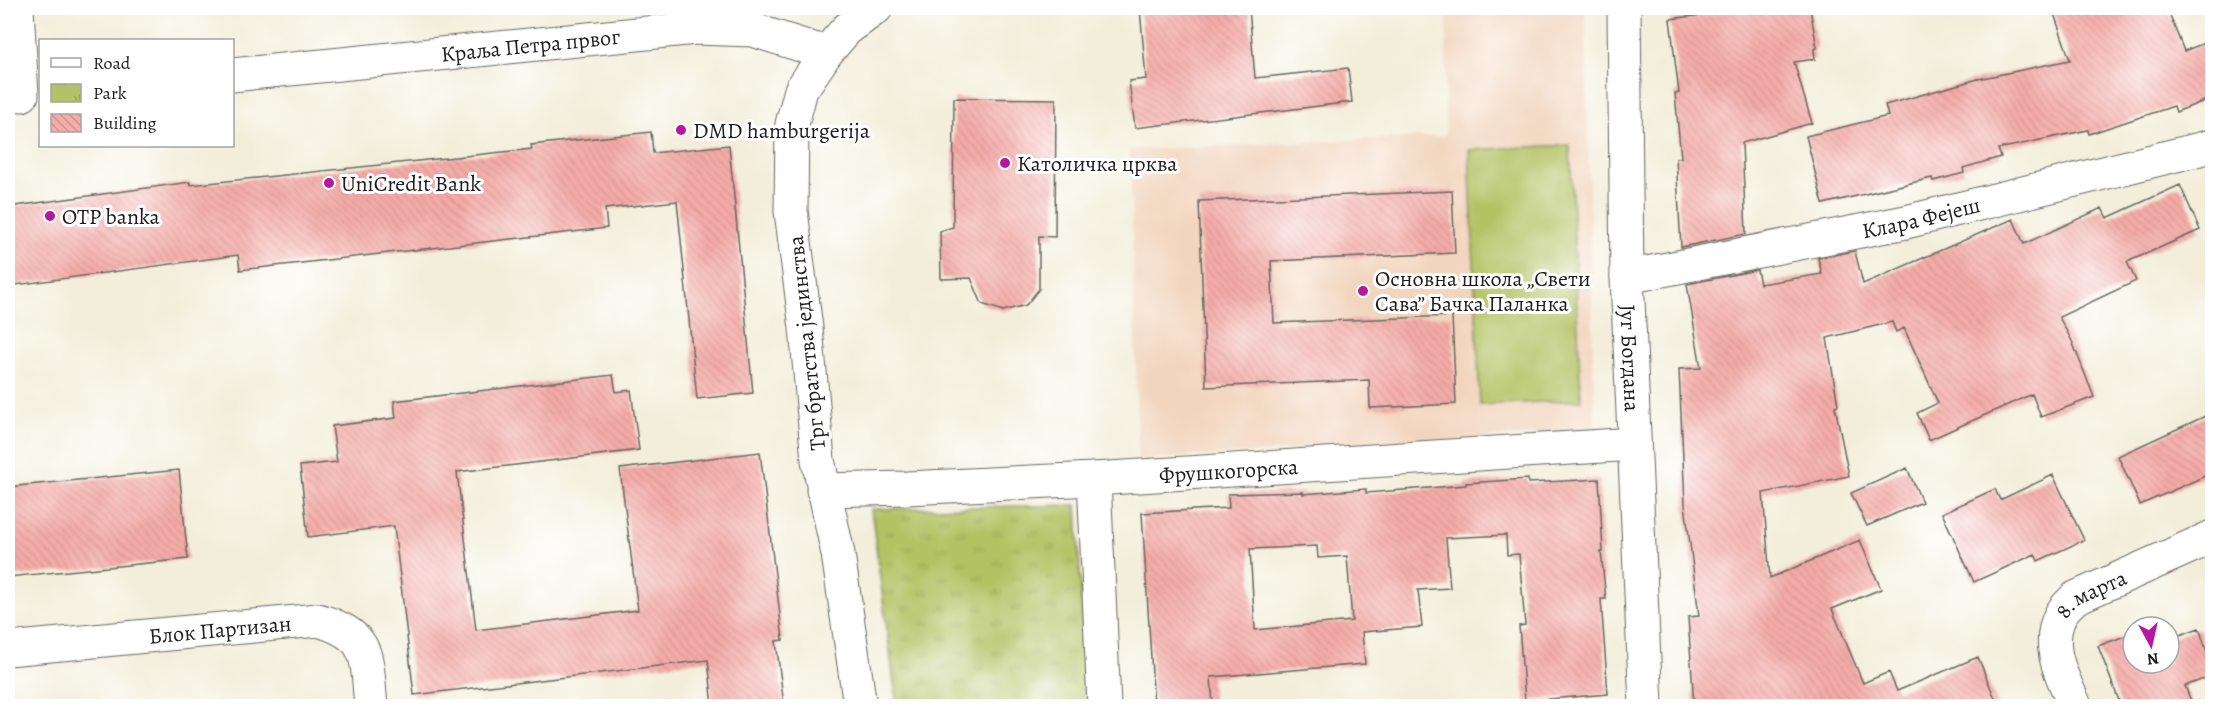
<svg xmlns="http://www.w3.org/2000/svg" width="2220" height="714" font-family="Alegreya,serif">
  <defs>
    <pattern id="park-tufts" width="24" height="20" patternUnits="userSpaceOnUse" patternTransform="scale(1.5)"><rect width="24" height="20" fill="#b3c264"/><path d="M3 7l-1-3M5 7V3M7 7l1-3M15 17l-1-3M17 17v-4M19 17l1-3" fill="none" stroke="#99a656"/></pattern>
    <pattern id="building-back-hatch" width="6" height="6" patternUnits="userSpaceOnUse" patternTransform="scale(1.5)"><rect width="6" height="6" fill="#f5aca8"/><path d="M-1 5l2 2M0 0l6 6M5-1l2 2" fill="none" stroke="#d19390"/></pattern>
  </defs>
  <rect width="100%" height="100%" fill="#fff"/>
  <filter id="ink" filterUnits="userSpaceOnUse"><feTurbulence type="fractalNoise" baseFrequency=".0167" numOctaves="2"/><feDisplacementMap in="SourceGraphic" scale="12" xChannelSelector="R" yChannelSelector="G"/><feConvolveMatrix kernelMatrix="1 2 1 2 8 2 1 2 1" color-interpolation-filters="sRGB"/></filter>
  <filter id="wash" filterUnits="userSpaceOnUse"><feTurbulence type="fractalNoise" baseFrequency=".008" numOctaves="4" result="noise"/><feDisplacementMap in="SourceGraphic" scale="24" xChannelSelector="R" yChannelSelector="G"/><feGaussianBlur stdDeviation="1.35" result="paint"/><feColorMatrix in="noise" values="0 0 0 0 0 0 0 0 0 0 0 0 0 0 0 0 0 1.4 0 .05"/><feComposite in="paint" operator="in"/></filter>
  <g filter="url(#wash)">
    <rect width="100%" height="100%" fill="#f3eeda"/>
    <path fill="#f2d5be" d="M 1447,8 L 1585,8 L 1595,431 L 1138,460 L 1130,150 L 1445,136 Z"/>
    <path fill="#b3c264" stroke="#686f40" stroke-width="1.5" d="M 1570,145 L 1581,400 L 1480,405 L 1469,150 Z"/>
    <path fill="url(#park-tufts)" stroke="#686f40" stroke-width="1.5" d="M 1077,505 L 1086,706 L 897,706 L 871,509 Z"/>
    <g id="blocks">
      <path fill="url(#building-back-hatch)" fill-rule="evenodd" d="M 1140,8 L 1249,8 L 1255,78 L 1348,68 L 1352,102 L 1135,128 L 1129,81 L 1146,79 Z
        M 1732,8 L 1810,8 L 1817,48 L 1814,49 L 1815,59 L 1794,62 L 1812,123 L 1742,143 L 1746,234 L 1681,247 L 1676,158 L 1681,158 L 1675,93 L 1679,93 L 1670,19 L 1733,11 Z
        M 2052,8 L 2167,8 L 2184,51 L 2212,40 L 2212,98 L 2176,112 L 2174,106 L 2089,134 L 2088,130 L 1998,149 L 2001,157 L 1963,168 L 1964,173 L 1933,181 L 1932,178 L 1823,204 L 1806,136 L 1888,116 L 1885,105 L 1978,79 L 2070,60 Z
        M 954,98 L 1056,99 L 1055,237 L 1039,236 L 1039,289 L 1026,305 L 1003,311 L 982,304 L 971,278 L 941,279 L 940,231 L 953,227 Z
        M 651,132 L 653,153 L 729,145 L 753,393 L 697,399 L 677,201 L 605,209 L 607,228 L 240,270 L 238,255 L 8,286 L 8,207 L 190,182 L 190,185 L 532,149 L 531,145 Z
        M 2180,185 L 2200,230 L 2127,262 L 2136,281 L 2059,317 L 2072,341 L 2094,397 L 2041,417 L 2032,394 L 1929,440 L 1917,413 L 1938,403 L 1904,328 L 1896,332 L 1892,322 L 1827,338 L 1838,405 L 1835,406 L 1849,476 L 1763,493 L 1770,578 L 1860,540 L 1881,589 L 1832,609 L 1863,683 L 1889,672 L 1897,691 L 1978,657 L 1998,706 L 1694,706 L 1688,617 L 1699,616 L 1685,504 L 1679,369 L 1701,368 L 1687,284 L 1757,270 L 1760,284 L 1822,274 L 1818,258 L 1855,251 L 1863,284 L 2013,219 L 2024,244 L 2102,208 L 2107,218 Z
        M 1452,191 L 1455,253 L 1271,261 L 1274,323 L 1452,316 L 1456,404 L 1370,408 L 1369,380 L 1206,387 L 1199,201 Z
        M 613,375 L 616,392 L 631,390 L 639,450 L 457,472 L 476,630 L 638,610 L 620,469 L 760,452 L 783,640 L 776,641 L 784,706 L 713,706 L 708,660 L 414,695 L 394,526 L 308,537 L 300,466 L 337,462 L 332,426 L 396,418 L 394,401 Z
        M 2212,413 L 2212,473 L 2140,505 L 2118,456 Z
        M 1907,468 L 1922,502 L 1867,526 L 1851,493 Z
        M 179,470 L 188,559 L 8,577 L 8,487 Z
        M 2053,475 L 2084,540 L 2038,561 L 2035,554 L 1974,582 L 1942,513 L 1995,489 L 2000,500 Z
        M 1528,479 L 1528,483 L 1599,479 L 1603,552 L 1601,552 L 1606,599 L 1601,599 L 1608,694 L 1525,701 L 1519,626 L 1525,625 L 1519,554 L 1507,555 L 1506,535 L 1446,538 L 1450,588 L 1418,590 L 1422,627 L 1362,632 L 1365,664 L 1211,677 L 1213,706 L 1154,706 L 1142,513 L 1229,508 L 1228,494 L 1303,492 L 1303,494 L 1366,489 L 1366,493 L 1466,485 L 1466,483 ZM 1317,546 L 1318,558 L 1347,556 L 1352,621 L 1255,630 L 1250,549 Z
        M 2199,628 L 2212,666 L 2212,676 L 2185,686 L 2193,706 L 2121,706 L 2098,646 L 2133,633 L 2133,663 L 2169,663 L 2169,639 Z"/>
    </g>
  </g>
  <g filter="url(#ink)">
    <use href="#blocks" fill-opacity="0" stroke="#67665e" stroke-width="1.5"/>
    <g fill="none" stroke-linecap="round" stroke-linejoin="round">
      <g stroke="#67665e" stroke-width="35">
        <g id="minor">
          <path d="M 17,8 L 22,95"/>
          <path id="s1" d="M 1624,8 L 1627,277 L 1646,706"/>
          <path id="s2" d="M 232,75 L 696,28 L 753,30 L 826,53"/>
          <path id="s3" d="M 1627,277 L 1906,222 L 2212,146"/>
          <path d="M 1094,479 L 1104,706"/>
          <path id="s4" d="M 823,490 L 907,488 L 1094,479 L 1634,444"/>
          <path id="s5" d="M 8,649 L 318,620 C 372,636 366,657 371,706"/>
          <path d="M 860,706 L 838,554 L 818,460 L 806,328 L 791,211 L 792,124 L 801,90 L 826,53 L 847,29 L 876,8"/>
          <path id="s6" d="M 2075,706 C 2063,677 2045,648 2060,616 C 2063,609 2070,603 2075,598 L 2212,537"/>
        </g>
      </g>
      <use href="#minor" stroke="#fff" stroke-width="33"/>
    </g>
  </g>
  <g fill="#b5179e" stroke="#fff" stroke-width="2">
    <circle cx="681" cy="130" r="6"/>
    <circle cx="1005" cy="163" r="6"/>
    <circle cx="329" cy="183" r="6"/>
    <circle cx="50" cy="216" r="6"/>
    <circle cx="1363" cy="291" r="6"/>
  </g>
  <g text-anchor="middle" stroke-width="6" stroke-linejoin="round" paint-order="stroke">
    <g font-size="22" fill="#1c1c1c" stroke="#fff">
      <text dy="8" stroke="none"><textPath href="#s2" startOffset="300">Краља Петра првог</textPath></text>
      <text dy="8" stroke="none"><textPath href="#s3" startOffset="300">Клара Фејеш</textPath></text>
      <text transform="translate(806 343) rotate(-96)" y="8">Трг братства јединства</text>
      <text dy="8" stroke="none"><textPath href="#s1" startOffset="350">Југ Богдана</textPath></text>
      <text dy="8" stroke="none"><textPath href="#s4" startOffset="406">Фрушкогорска</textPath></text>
      <text dy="8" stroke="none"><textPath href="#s6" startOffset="134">8. марта</textPath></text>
      <text dy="8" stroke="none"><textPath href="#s5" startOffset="213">Блок Партизан</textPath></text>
    </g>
    <g font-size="22" fill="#1c1c1c" stroke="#fff" text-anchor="start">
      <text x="693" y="138">DMD hamburgerija</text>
      <text x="1017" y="171">Католичка црква</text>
      <text x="341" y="191">UniCredit Bank</text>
      <text x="62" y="224">OTP banka</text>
      <text x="1375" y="286">Основна школа „Свети<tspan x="1375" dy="25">Сава” Бачка Паланка</tspan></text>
    </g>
  </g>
  <rect width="2220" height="714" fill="none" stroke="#fff" stroke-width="30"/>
  <rect x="39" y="39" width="195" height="108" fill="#ffffff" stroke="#a4a4a4" stroke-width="1.5"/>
  <rect x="51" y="58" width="30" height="9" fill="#ffffff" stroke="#a4a4a4" stroke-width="1.5"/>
  <text x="93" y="69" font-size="18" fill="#1c1c1c">Road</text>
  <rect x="51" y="84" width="30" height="18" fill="url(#park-tufts)" stroke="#a4a4a4" stroke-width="1.5"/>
  <text x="93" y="99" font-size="18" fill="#1c1c1c">Park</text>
  <rect x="51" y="114" width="30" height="18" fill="url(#building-back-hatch)" stroke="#a4a4a4" stroke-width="1.5"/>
  <text x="93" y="129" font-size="18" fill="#1c1c1c">Building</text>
  <g transform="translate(2151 645) rotate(172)"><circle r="28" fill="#ffffff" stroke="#a4a4a4" stroke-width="1.5"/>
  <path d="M0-4.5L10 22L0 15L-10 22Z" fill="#b5179e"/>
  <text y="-9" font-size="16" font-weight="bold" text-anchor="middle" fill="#1c1c1c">N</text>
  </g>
</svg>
